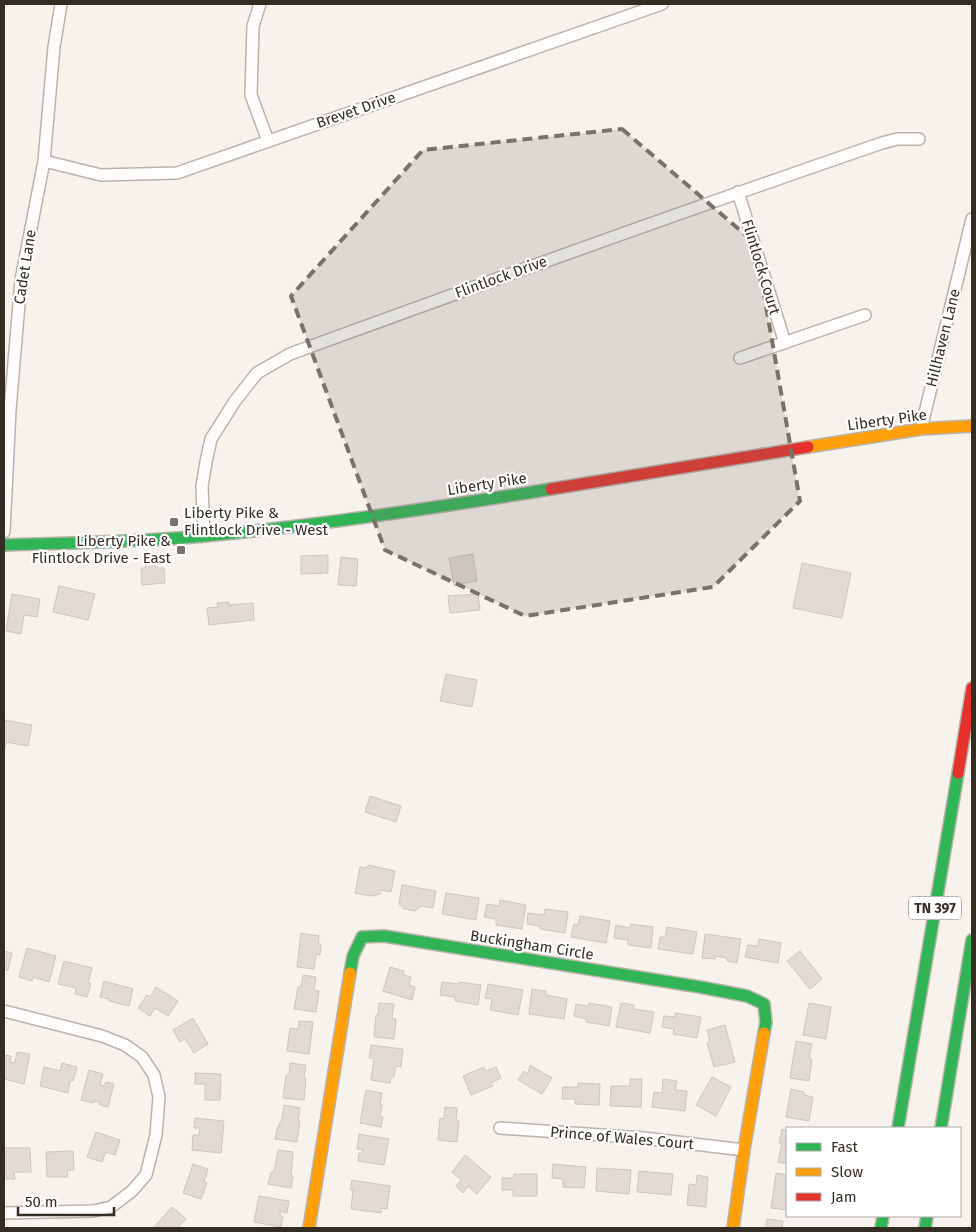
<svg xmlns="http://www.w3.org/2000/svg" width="976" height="1232" font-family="'Fira Sans',sans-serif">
  <rect width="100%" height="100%" fill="#f7f2eb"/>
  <path fill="#e1dbd3" stroke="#ccc6be" d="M 473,554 L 477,581 L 454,585 L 449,558 Z
    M 328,555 L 328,573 L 301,574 L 301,556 Z
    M 341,557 L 358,559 L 356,586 L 338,585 Z
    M 145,563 L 157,563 L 157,568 L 164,568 L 165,583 L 142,585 L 141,568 L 145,568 Z
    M 802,563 L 851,573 L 842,618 L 793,608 Z
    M 59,586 L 95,594 L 88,620 L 53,612 Z
    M 12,594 L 40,599 L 37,617 L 24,615 L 21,634 L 6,631 Z
    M 478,594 L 480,610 L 450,613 L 448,596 Z
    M 229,602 L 229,605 L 253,603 L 254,620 L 209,625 L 207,608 L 218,607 L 217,603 Z
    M 446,674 L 477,680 L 472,707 L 440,701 Z
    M 4,720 L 32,725 L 28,746 L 6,742 L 5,748 L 4,748 Z
    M 370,796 L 401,806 L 396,822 L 365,812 Z
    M 368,865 L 395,871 L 391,892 L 381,890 L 380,894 L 371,896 L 355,893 L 360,867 L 367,868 Z
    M 402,885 L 436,891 L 433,908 L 422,906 L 415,911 L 404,909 L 399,904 Z
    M 446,893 L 479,898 L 476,920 L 442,914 Z
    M 500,900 L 526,905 L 522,929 L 496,925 L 496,919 L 484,917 L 487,904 L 499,906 Z
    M 545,909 L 568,912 L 565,933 L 540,929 L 540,926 L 527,924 L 528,913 L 544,915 Z
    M 580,916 L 610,921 L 606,943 L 571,937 L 574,924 L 578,925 Z
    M 631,924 L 653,927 L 651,948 L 628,945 L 628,940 L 614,938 L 616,925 L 630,928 Z
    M 667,927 L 697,932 L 693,954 L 658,949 L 660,937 L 665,937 Z
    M 301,933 L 319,936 L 318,944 L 321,944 L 320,955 L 316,954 L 314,969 L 297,967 Z
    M 705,934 L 741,939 L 737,963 L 727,961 L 727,958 L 715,956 L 715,959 L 702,958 Z
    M 759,939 L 781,943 L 778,963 L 745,957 L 748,945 L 758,946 Z
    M 27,948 L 56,956 L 49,982 L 33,977 L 32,981 L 19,977 Z
    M 4,951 L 12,953 L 8,970 L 4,970 Z
    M 800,951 L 822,979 L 810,989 L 787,961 Z
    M 64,961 L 92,968 L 88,983 L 91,984 L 87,997 L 75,994 L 76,988 L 58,984 Z
    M 390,967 L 404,971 L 403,975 L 411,977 L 409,985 L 415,987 L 412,1000 L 383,991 Z
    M 303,975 L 316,977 L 314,990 L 319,991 L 316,1012 L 294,1009 L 298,987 L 301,987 Z
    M 104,981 L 133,989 L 129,1006 L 109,1001 L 109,999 L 100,997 Z
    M 442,982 L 458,984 L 459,982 L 481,985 L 478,1005 L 455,1001 L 455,997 L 440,995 Z
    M 488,984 L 523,990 L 518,1015 L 490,1010 L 492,999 L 485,998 Z
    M 156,987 L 178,1001 L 168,1016 L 155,1008 L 150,1016 L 138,1008 L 147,995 L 150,997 Z
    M 532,989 L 546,991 L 546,995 L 567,999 L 564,1019 L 529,1014 Z
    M 379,1003 L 394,1004 L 392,1018 L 396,1019 L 394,1039 L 374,1037 L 376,1015 L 378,1015 Z
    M 589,1003 L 612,1007 L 609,1026 L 586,1022 L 586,1019 L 574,1016 L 576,1004 L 589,1006 Z
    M 621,1003 L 634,1005 L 633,1009 L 654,1012 L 650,1033 L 616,1027 Z
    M 809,1003 L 831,1007 L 826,1039 L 803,1035 Z
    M 675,1013 L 701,1017 L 697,1038 L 673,1034 L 674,1029 L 662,1027 L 664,1016 L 675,1017 Z
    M 193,1018 L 208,1044 L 194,1053 L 185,1039 L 180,1042 L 173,1030 Z
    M 299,1021 L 313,1022 L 309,1054 L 287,1051 L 290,1028 L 298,1029 Z
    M 725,1025 L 735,1062 L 714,1067 L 707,1043 L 710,1042 L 707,1030 Z
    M 796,1041 L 812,1044 L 809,1057 L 812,1059 L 809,1081 L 790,1078 Z
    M 371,1045 L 403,1049 L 401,1067 L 396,1066 L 394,1077 L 391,1077 L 390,1083 L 371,1080 L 374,1058 L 369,1058 Z
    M 17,1052 L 30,1054 L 24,1084 L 4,1079 L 4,1055 L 11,1056 L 10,1062 L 15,1063 Z
    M 62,1063 L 77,1067 L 73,1081 L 70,1081 L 68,1093 L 40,1086 L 44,1067 L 60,1071 Z
    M 290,1063 L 306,1065 L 304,1078 L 306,1078 L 304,1100 L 283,1098 L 286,1075 L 289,1075 Z
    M 530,1065 L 552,1078 L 542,1094 L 518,1080 L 524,1071 L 528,1074 Z
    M 484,1067 L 485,1071 L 496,1067 L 501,1078 L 491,1083 L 493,1086 L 471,1095 L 463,1076 Z
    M 89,1070 L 103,1074 L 100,1085 L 104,1086 L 106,1082 L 114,1084 L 108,1107 L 100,1105 L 99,1102 L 94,1101 L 93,1103 L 81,1100 Z
    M 195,1073 L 221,1074 L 220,1100 L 205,1100 L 205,1084 L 195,1084 Z
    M 712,1077 L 731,1087 L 716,1116 L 696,1105 Z
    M 630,1079 L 642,1079 L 641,1107 L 610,1106 L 611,1086 L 630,1086 Z
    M 663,1079 L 677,1081 L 675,1090 L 687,1091 L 685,1111 L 652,1107 L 654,1092 L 662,1093 Z
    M 578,1083 L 600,1084 L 599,1105 L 575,1104 L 575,1099 L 562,1099 L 563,1087 L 578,1087 Z
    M 791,1089 L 804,1092 L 804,1095 L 813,1097 L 809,1121 L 786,1117 Z
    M 366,1090 L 382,1093 L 380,1104 L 382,1105 L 380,1117 L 383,1117 L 381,1127 L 360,1123 Z
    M 284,1105 L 300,1108 L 298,1121 L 300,1121 L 297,1142 L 275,1139 L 277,1129 L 282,1119 Z
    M 445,1107 L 457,1108 L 456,1121 L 459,1121 L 457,1142 L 438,1140 L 440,1118 L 444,1119 Z
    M 195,1118 L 224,1121 L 221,1153 L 192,1150 L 193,1135 L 199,1135 L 200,1128 L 194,1128 Z
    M 782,1129 L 787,1131 L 787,1164 L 778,1162 L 782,1143 L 779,1143 Z
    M 96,1132 L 120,1140 L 115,1155 L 106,1152 L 102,1162 L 87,1157 Z
    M 359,1134 L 389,1139 L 384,1165 L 358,1161 L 359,1153 L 362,1154 L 363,1150 L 357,1149 Z
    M 4,1148 L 30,1148 L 31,1172 L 14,1172 L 15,1179 L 4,1179 Z
    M 278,1150 L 293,1152 L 291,1175 L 293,1176 L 291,1188 L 268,1184 L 271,1172 L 274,1172 Z
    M 73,1151 L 74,1170 L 67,1170 L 68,1177 L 47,1177 L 46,1152 Z
    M 465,1155 L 491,1177 L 477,1194 L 468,1186 L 463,1193 L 456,1186 L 461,1180 L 452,1172 Z
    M 193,1164 L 208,1169 L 204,1182 L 207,1183 L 201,1199 L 183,1193 Z
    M 553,1164 L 586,1167 L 584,1188 L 563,1187 L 563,1179 L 552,1178 Z
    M 597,1168 L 631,1170 L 629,1194 L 596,1191 Z
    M 639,1171 L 673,1174 L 671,1195 L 637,1192 Z
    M 776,1173 L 787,1175 L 787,1210 L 771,1208 Z
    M 514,1174 L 537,1174 L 537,1196 L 513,1196 L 513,1190 L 502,1190 L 502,1178 L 514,1178 Z
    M 697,1175 L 708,1177 L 706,1207 L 687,1205 L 689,1184 L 696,1185 Z
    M 352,1180 L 390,1186 L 387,1209 L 381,1208 L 381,1213 L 351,1209 L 353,1190 L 350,1190 Z
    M 259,1196 L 289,1201 L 287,1213 L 280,1211 L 280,1215 L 283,1217 L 281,1227 L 254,1222 Z
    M 172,1207 L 186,1219 L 177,1228 L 153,1228 Z
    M 767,1219 L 783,1221 L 782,1228 L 766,1228 Z"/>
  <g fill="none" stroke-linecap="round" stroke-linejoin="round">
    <g stroke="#b8b3ab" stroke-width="14">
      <path id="street" d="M 260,4 L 253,26 L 251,95 L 268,141
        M 44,161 L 101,175 L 177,173 L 662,4
        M 738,192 L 785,343
        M 740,358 L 865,315
        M 921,429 L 972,219
        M 4,532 L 10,410 L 21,280 L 44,161 L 54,47 L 61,4
        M 204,536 L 202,486 L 206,462 L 211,439 L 235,401 L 257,373 L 290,354 C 487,282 684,211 882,143 L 897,139 L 919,139
        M 4,1011 L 102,1036 L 125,1045 L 142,1057 L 154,1075 L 159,1097 L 156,1135 L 146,1175 L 132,1191 L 111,1207 L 93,1211 L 4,1213
        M 500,1128 L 644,1138 L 744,1150"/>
    </g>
    <g stroke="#b8b3ab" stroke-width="14">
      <path id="fast" d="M 4,545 C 71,543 138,542 205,536 C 321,525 436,508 551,489
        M 350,973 L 353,956 L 362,937 L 384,936 L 700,987 L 747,996 L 764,1004 L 766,1022 L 764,1033
        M 898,1128 L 958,773
        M 941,1128 L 972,940
        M 881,1228 L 883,1216
        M 925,1228 L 927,1216"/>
    </g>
    <g stroke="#b8b3ab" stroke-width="14">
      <path id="slow" d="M 808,447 L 921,429 L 972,426
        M 309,1228 L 350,973
        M 733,1228 L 744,1150 L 764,1033"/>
    </g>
    <g stroke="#b8b3ab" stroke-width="14">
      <path id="jam" d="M 551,489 L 808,447
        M 958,773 L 972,688"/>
    </g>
    <use href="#street" stroke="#fefdfc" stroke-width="11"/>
    <use href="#fast" stroke="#30b455" stroke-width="11"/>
    <use href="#slow" stroke="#ff9f0a" stroke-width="11"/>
    <use href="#jam" stroke="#e5322d" stroke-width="11"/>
  </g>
  <path fill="#78726a" fill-opacity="0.2" stroke="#78726a" stroke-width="4" stroke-dasharray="10 6" stroke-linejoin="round" d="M 622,129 L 755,243 L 800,501 L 713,587 L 525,616 L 385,550 L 291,296 L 423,150 Z"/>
  <g fill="#78726a" stroke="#fff" stroke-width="2">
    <rect x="169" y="517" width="10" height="10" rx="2.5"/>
    <rect x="176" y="545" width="10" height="10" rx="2.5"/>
  </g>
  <g text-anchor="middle" stroke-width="4.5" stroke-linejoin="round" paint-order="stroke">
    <rect fill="#fff" stroke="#716c66" stroke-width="1" x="909" y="896.5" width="52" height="23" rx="4"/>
    <g font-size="14" font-weight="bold" fill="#342d24">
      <text x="935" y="913">TN 397</text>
    </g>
    <g font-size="15" fill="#342d24" stroke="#fff">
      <text transform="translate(356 110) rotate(-19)" y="5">Brevet Drive</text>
      <text transform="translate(25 267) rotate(-81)" y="5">Cadet Lane</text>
      <text transform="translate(761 267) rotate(73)" y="5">Flintlock Court</text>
      <text transform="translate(501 277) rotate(-20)" y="5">Flintlock Drive</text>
      <text transform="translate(943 338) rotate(-76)" y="5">Hillhaven Lane</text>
      <text transform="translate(887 420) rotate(-8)" y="5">Liberty Pike</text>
      <text transform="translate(487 484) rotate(-9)" y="5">Liberty Pike</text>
      <text transform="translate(532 945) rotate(9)" y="5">Buckingham Circle</text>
      <text transform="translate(622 1138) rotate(5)" y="5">Prince of Wales Court</text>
    </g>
    <g font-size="15" fill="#342d24" stroke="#fff" text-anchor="start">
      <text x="184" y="518">Liberty Pike &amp;<tspan x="184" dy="17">Flintlock Drive - West</tspan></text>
      <text x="171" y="546" text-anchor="end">Liberty Pike &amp;<tspan x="171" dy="17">Flintlock Drive - East</tspan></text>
    </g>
  </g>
  <rect width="976" height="1232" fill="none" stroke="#342d24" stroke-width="10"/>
  <rect x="786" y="1127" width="175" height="90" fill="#ffffff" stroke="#aeaba7"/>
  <rect x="796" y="1143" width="25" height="8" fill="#30b455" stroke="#aeaba7"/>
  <text x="831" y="1152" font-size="15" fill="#342d24">Fast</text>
  <rect x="796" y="1168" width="25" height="8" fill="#ff9f0a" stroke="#aeaba7"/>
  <text x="831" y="1177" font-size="15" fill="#342d24">Slow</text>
  <rect x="796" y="1193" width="25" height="8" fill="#e5322d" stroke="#aeaba7"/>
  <text x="831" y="1202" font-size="15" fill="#342d24">Jam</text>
  <path d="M18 1207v8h96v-8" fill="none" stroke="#342d24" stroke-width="2.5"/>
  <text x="25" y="1207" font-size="15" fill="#342d24" stroke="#ffffff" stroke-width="4" paint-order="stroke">50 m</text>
</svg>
